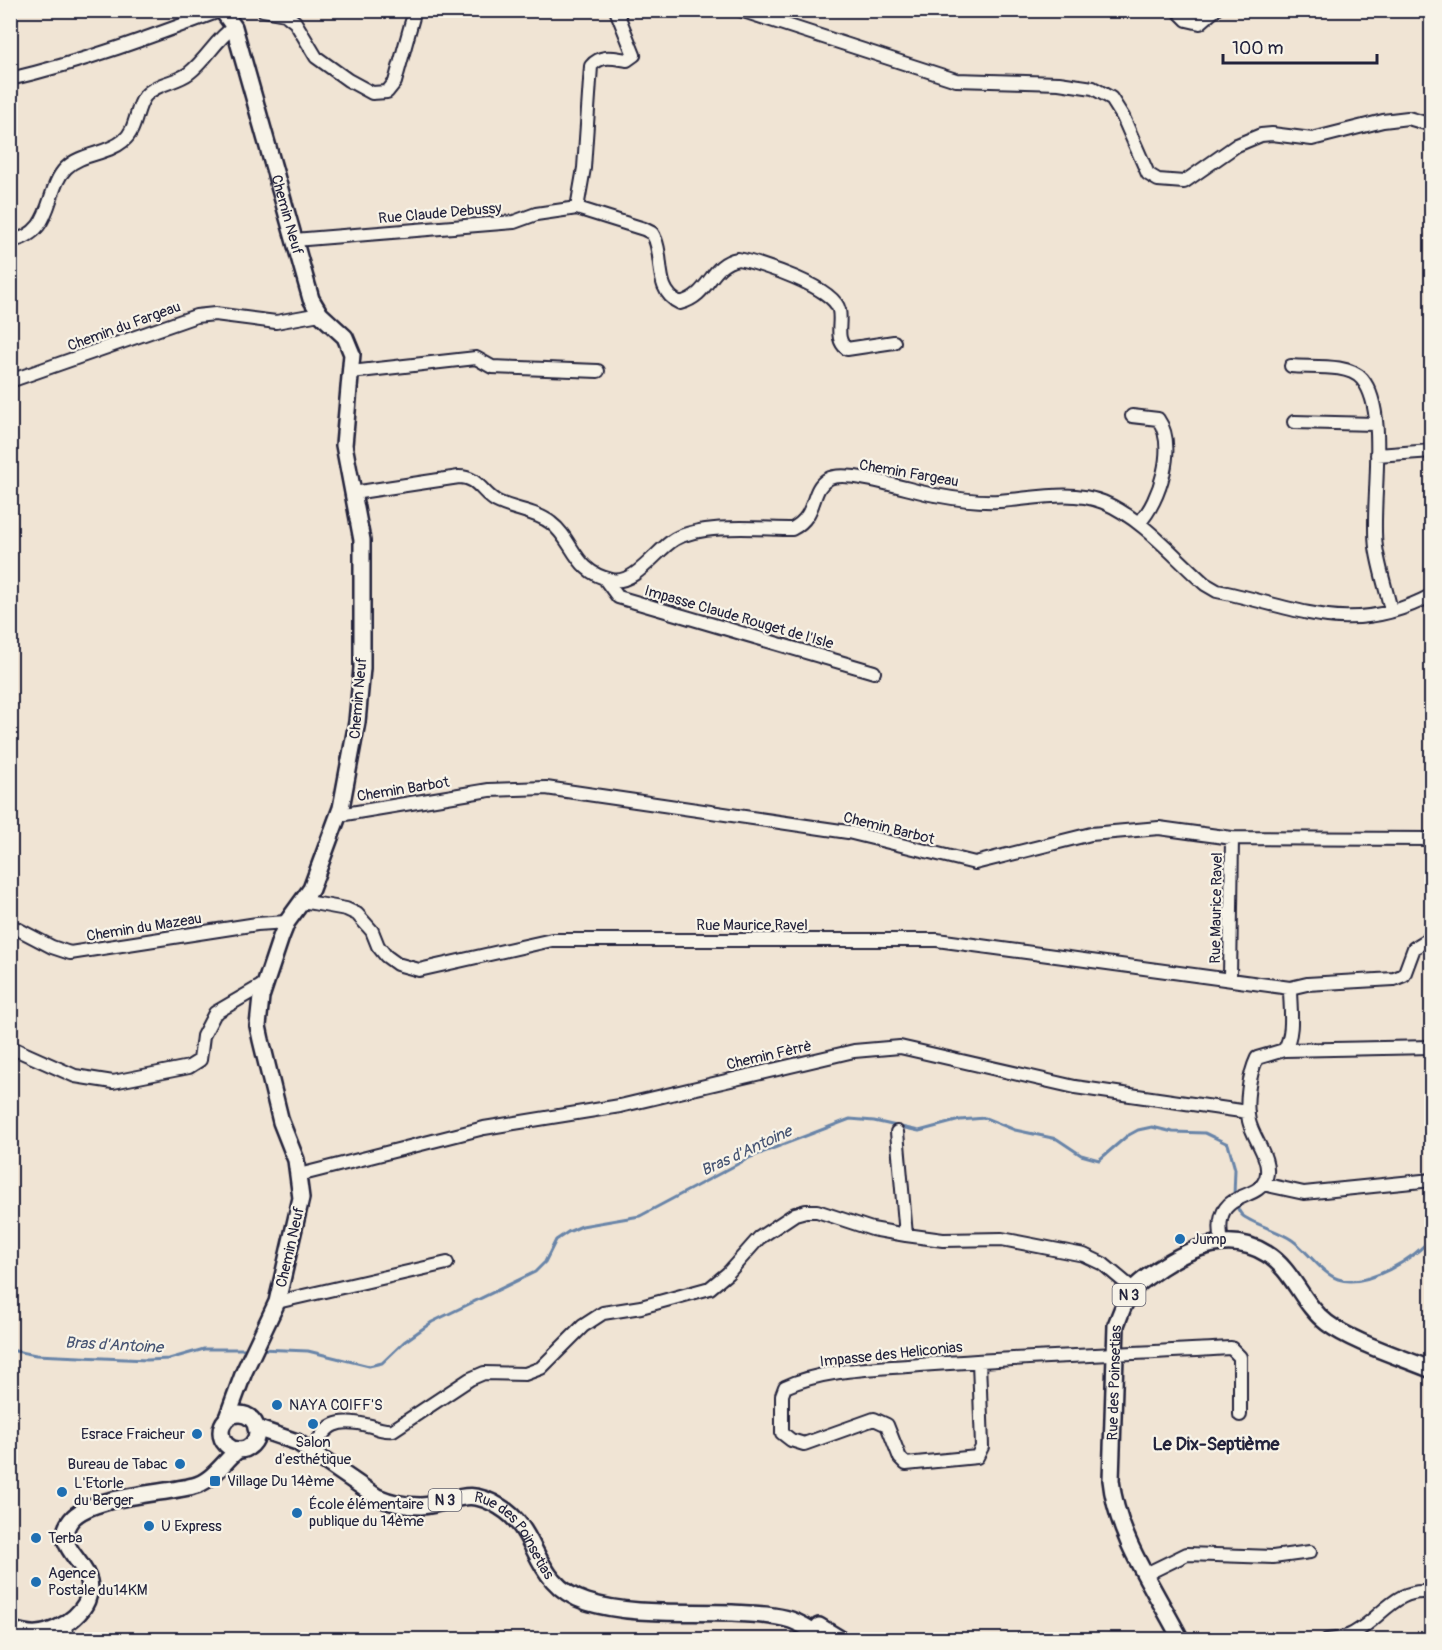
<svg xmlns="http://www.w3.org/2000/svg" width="1442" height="1650" font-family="Pangolin,sans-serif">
  <rect width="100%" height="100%" fill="#f0e4d4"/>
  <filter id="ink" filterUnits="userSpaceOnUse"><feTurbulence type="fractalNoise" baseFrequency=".0167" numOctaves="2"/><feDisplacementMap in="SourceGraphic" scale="12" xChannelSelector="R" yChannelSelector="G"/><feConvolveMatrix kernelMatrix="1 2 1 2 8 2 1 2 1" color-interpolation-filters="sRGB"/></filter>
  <g filter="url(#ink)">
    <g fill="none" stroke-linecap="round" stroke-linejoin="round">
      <path stroke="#6884a8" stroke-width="3" d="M 1235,1203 C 1237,1206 1239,1212 1242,1215 C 1250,1223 1280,1231 1292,1240 C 1308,1251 1320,1272 1338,1279 C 1365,1289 1416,1258 1432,1237
        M 260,1349 L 308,1351 L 369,1366 L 382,1363 L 404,1342 L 432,1322 L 535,1272 L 545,1262 L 556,1240 L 568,1232 L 582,1226 L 640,1216 L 751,1157 L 850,1119 L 874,1121 L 919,1131 L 960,1120 L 985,1118 L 1015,1130 L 1057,1139 L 1081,1155 L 1099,1160 L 1127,1136 L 1138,1130 L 1152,1127 L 1173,1132 L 1205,1133 L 1228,1144 L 1235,1169 L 1234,1196
        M 10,1350 L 36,1355 L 147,1360 L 169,1359 L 204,1349 L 250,1349"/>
      <g stroke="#22223b" stroke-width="16">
        <path id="minor" d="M 263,10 L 285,14 L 295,22 L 316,57 L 348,80 L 372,93 L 387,92 L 395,82 L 415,10
          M 740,10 L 956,80 L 1059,83 L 1093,88 L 1111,98 L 1123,117 L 1148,174 L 1158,180 L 1184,182 L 1237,145 L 1261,135 L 1272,134 L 1312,139 L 1383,121 L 1408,118 L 1432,125
          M 1177,10 L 1187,20 L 1200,23 L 1215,10
          M 10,79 C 83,62 153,36 222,10
          M 577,208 L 584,168 L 591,66 C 601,54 613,58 627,60 L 634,55 L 616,10
          M 294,240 L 514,222 L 536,214 L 577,208 L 644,229 L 652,233 C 666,255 652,290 680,303 C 711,295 709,264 738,259 C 760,263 834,287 839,310 C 842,324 834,339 847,349 L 894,342
          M 10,241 C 55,234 44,190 66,168 C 81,153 106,155 123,141 C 137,130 135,109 145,96 C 156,83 176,83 189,73 C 207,59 216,39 234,27
          M 1291,366 C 1311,368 1348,363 1362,379 C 1390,412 1370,506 1376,547 C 1379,568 1386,589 1391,610
          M 351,372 L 476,358 L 492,367 L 598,371
          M 10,381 L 196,316 L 215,314 L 276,322 L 320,314
          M 1132,416 L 1158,419 C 1177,446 1160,501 1139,523
          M 1294,422 L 1375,424
          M 1377,455 L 1432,451
          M 353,493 L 459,477 C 478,477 482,493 496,501 C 513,510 536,511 551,523 C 574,540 574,573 612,580 C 635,585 657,549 675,539 C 705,523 759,529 792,529 C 819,515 809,490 828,479 C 846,468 914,492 935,495 C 956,499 978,502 999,501 C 1032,499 1071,489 1103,502 C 1142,518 1173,556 1205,584 L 1217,591 C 1298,607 1350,639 1432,595
          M 604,578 L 618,597 L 874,672
          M 339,815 L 489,790 L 546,788 L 848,832 L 975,863 L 1091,834 L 1159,828 L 1232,838 L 1432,839
          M 302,901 L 346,909 L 357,914 L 372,931 L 378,946 L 386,956 L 397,964 L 419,970 L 552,940 L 937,940 L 1290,988
          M 10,925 L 52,947 L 70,953 L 257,924 L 287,922
          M 1230,978 L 1232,838
          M 10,1047 L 75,1076 L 113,1082 L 189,1067 L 200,1060 L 203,1036 L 215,1013 L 263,985
          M 1284,1050 L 1432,1047
          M 897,1132 L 906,1235
          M 299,1175 L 484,1128 L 620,1106 L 854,1051 L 900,1047 L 1075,1087 L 1248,1112
          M 1263,1184 L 1304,1193 L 1432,1180
          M 1222,1242 C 1211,1187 1258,1204 1266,1178 C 1272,1159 1253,1139 1249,1121 C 1245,1103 1249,1075 1257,1058 L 1284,1050 C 1295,1033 1290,1008 1290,988 L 1307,984 L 1394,979 L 1404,975 L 1414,948 L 1432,937
          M 277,1302 L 447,1263
          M 979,1361 L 982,1447 L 977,1457 L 906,1464 L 900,1458 L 887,1425 L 874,1419 L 804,1444 L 791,1440 L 782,1433 L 782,1395 L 785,1387 C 827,1368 875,1369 920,1365 C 1023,1357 1127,1354 1231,1348 L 1240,1357 L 1240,1415
          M 311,1453 C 326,1423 337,1417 371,1426 C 379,1429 385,1431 393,1430 L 470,1379 L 484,1373 L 525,1374 L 541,1368 L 583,1326 L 603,1313 L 641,1307 L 710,1288 L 728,1273 L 759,1238 L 795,1214 L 806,1211 L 817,1211 L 872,1229 L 906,1235 L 943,1240 L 1002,1239 L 1084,1255 L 1103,1264 L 1133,1289
          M 1146,1574 L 1187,1554 L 1273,1557 L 1310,1552
          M 63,1626 L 70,1640
          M 1327,1640 C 1336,1639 1346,1638 1354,1633 C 1382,1618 1396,1586 1432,1593"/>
      </g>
      <g stroke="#22223b" stroke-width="20">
        <g id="major">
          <path id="s1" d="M 222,10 L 234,27 L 311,299 L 320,314 L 345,337 L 352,354 L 344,445 L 362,540 L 362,668 L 357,722 L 341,808 L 311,889 L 287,922 L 281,937 L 261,997 L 258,1026 L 261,1040 L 281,1122 L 296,1160 L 301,1198 L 277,1302 L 244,1372 L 227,1418"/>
          <circle cx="239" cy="1432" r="18"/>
          <path id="s2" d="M 256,1428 L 297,1442 L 377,1497 C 391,1503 406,1506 421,1506 C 454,1504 465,1485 500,1507 C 541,1531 531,1584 587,1602 C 632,1616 685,1611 732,1613 C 751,1614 772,1614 791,1620 C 803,1624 816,1633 827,1640"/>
          <path d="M 819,1626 L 842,1640"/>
          <path d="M 10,1629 C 19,1632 28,1635 37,1634 C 62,1632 95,1608 89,1581 C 84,1559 52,1545 71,1520 C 90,1496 163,1494 193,1486 C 212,1482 223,1462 238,1450"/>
          <path id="s3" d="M 1181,1640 C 1155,1589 1117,1538 1111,1480 L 1116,1325 C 1121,1313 1124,1302 1131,1292 C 1138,1282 1150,1275 1160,1268 C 1192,1247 1231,1231 1267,1254 C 1293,1270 1302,1304 1327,1323 C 1352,1342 1401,1357 1432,1370"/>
        </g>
      </g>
      <use href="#minor" stroke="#f7f3e8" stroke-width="12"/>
      <use href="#major" stroke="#f7f3e8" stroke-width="15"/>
    </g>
  </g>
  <g fill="#1f6fb2" stroke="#f7f3e8" stroke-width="2">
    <circle cx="1180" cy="1239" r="6"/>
    <circle cx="277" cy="1405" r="6"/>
    <circle cx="313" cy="1424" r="6"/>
    <circle cx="197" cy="1434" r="6"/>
    <circle cx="180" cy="1464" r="6"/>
    <rect x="209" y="1475" width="12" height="12" rx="3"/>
    <circle cx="62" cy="1492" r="6"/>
    <circle cx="297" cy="1513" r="6"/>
    <circle cx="149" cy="1526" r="6"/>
    <circle cx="36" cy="1538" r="6"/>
    <circle cx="36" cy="1582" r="6"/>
  </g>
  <g text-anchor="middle" stroke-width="4.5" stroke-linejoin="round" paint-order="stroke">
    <g fill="#f7f3e8" stroke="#62616f" stroke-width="1.5">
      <rect x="1112.5" y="1284" width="33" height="22" rx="4.5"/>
      <rect x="428.5" y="1489" width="33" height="22" rx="4.5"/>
    </g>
    <g font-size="14" font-weight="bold" fill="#22223b">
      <text x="1129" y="1300">N 3</text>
      <text x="445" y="1505">N 3</text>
    </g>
    <g font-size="15" fill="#22223b" stroke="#f7f3e8">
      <text transform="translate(440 213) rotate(-5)" y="5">Rue Claude Debussy</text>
      <text dy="5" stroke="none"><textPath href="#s1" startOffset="216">Chemin Neuf</textPath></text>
      <text transform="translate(124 326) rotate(-20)" y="5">Chemin du Fargeau</text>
      <text transform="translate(909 473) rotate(10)" y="5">Chemin Fargeau</text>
      <text transform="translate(739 617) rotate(16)" y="5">Impasse Claude Rouget de l'Isle</text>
      <text transform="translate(358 698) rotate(-85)" y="5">Chemin Neuf</text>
      <text transform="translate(403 789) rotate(-9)" y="5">Chemin Barbot</text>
      <text transform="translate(889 828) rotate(14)" y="5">Chemin Barbot</text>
      <text transform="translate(1216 908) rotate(-89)" y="5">Rue Maurice Ravel</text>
      <text x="752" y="930">Rue Maurice Ravel</text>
      <text transform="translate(144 927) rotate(-9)" y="5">Chemin du Mazeau</text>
      <text transform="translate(769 1055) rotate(-13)" y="5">Chemin Fèrrè</text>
      <text transform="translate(290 1247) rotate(-77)" y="5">Chemin Neuf</text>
      <text transform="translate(891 1354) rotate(-6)" y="5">Impasse des Heliconias</text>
      <text dy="5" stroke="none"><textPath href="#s3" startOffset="273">Rue des Poinsetias</textPath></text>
      <text dy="5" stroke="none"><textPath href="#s2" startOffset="298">Rue des Poinsetias</textPath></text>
    </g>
    <g font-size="15" fill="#22223b" stroke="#f7f3e8" text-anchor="start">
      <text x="1192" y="1244">Jump</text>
      <text x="289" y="1410">NAYA COIFF'S</text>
      <text x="185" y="1439" text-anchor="end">Esrace Fraicheur</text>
      <text x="313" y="1447" text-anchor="middle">Salon<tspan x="313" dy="17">d'esthétique</tspan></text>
      <text x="168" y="1469" text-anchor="end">Bureau de Tabac</text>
      <text x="227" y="1486">Village Du 14ème</text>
      <text x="74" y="1488">L'Etorle<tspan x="74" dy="17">du Berger</tspan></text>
      <text x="309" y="1509">École élémentaire<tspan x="309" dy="17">publique du 14ème</tspan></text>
      <text x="161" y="1531">U Express</text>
      <text x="48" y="1543">Terba</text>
      <text x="48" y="1578">Agence<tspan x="48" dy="17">Postale du14KM</tspan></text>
    </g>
    <g font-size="16" font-style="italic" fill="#455372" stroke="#f7f3e8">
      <text transform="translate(746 1150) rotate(-25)" y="6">Bras d'Antoine</text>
      <text transform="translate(114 1344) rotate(3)" y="6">Bras d'Antoine</text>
    </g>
    <g font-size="18" font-weight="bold" fill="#22223b" stroke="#f7f3e8">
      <text x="1216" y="1450">Le Dix-Septième</text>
    </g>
  </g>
  <rect width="1442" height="1650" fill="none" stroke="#f7f3e8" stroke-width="36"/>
  <rect x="18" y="18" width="1406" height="1614" fill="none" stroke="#22223b" stroke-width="2" filter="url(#ink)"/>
  <path d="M1223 54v9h154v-9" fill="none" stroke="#22223b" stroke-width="3"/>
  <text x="1232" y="54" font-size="18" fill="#22223b" stroke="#f7f3e8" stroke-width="4.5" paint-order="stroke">100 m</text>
</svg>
